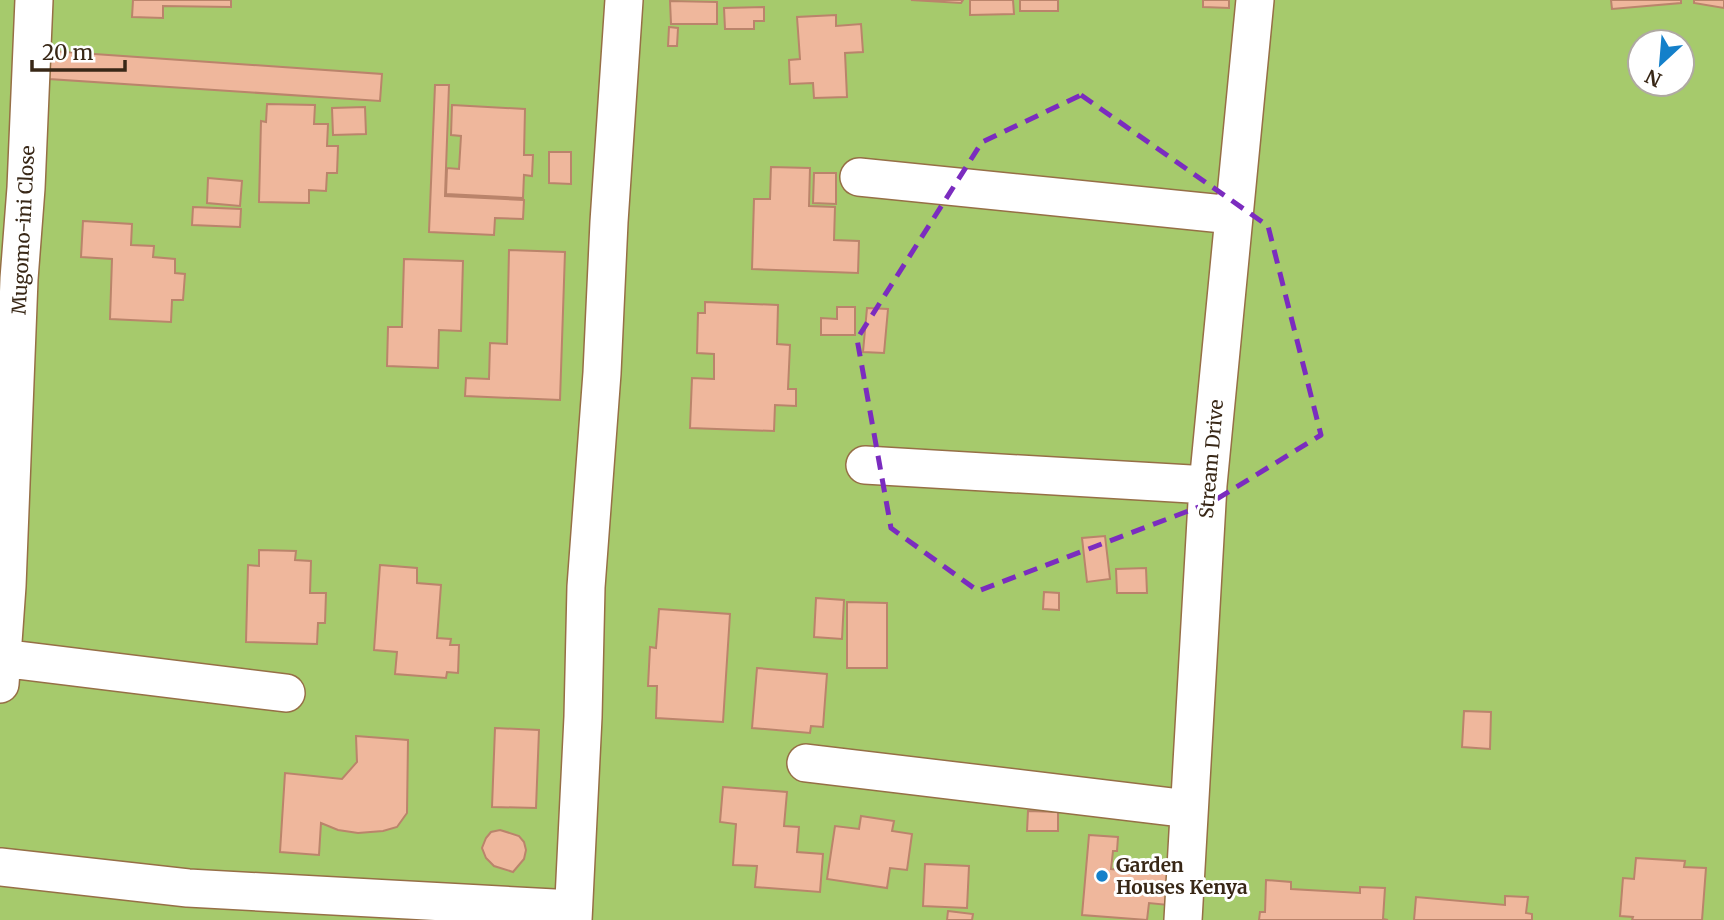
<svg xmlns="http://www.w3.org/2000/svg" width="1724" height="920" font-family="Merriweather,serif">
  <rect width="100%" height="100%" fill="#f9dec5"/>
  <path fill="#a6ca6c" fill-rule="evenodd" d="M 0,0 L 1724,0 L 1724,920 L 0,920 ZM 1640,42 L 1682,42 L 1682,84 L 1640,84 Z"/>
  <path fill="#efb79c" stroke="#ba846b" stroke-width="2" d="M 133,0 L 231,0 L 231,7 L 163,6 L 163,18 L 132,17 Z
    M 911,0 L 963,0 L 961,3 Z
    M 970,0 L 1013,0 L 1014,14 L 970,15 Z
    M 1020,0 L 1058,0 L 1058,11 L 1020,11 Z
    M 1203,0 L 1229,0 L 1229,8 L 1203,7 Z
    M 1611,0 L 1681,0 L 1681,3 L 1612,9 Z
    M 1694,0 L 1724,0 L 1724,8 L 1694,3 Z
    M 670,1 L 717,2 L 717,24 L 671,24 Z
    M 764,7 L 764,21 L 754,21 L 754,29 L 725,29 L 724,8 Z
    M 836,15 L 836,26 L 861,24 L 863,52 L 845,53 L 847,97 L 814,98 L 813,83 L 790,84 L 789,60 L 800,59 L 797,17 Z
    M 669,27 L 678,28 L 677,46 L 668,46 Z
    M 51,51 L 382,74 L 380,101 L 49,79 Z
    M 435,85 L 449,85 L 445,196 L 524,200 L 523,219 L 495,218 L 494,235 L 429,232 Z
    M 267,104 L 315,105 L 314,124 L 328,124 L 327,146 L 338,146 L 337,173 L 327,173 L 326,191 L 309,190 L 309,203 L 259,202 L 261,121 L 266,122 Z
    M 452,105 L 525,109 L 524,155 L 533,155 L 532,176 L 524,175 L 523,198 L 446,194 L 447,168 L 459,169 L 461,136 L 451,135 Z
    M 365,107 L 366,134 L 333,135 L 332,108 Z
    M 549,152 L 571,152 L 571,184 L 549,183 Z
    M 771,167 L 810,168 L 809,206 L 835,207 L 834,240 L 859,241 L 858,273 L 752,269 L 754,199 L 770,199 Z
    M 814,173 L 836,173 L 836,204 L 813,203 Z
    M 208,178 L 242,181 L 240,206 L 207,203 Z
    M 193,207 L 241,209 L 240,227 L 192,225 Z
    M 83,221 L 132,224 L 131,245 L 154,246 L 153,257 L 175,259 L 175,273 L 185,274 L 183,300 L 172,300 L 171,322 L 110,319 L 112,259 L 81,257 Z
    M 509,250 L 565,252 L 560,400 L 465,396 L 466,378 L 489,379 L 490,343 L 507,344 Z
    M 404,259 L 463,261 L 461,331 L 439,330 L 438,368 L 387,366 L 388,327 L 402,327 Z
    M 705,302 L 778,305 L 777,344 L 790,345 L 788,389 L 796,389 L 796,406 L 775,405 L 774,431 L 690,428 L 692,378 L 714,379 L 714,354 L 697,353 L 698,313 L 705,313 Z
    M 837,307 L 855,307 L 855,335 L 821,335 L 821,318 L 837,319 Z
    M 867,308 L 888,309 L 884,353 L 863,352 Z
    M 1105,536 L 1110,579 L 1087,582 L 1082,538 Z
    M 259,550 L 296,551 L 295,560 L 311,561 L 310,593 L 326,593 L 325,623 L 318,623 L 317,644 L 246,642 L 248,565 L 259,566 Z
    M 380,565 L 417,568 L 417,583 L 441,585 L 437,638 L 451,639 L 450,645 L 459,645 L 458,673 L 447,672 L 446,678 L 395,674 L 397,652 L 374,650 Z
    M 1146,568 L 1147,593 L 1117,593 L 1116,569 Z
    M 1044,592 L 1059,593 L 1059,610 L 1043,609 Z
    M 816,598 L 844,600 L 842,639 L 814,637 Z
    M 847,602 L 887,603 L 887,668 L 847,668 Z
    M 659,609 L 730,614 L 723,722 L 656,718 L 657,686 L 648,686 L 650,647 L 656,648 Z
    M 757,668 L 827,674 L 823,727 L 811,726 L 810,733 L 752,728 Z
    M 1464,711 L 1491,712 L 1490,749 L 1462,747 Z
    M 495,728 L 539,730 L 536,808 L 492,807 Z
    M 356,736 L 408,740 L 407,813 L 397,827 L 383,831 L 358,833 L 338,830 L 321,823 L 319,855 L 280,852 L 285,773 L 342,779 L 357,762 Z
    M 723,787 L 787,792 L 784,826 L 799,827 L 797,852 L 823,854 L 820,892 L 755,887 L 757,866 L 733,865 L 736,824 L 720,822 Z
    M 1028,811 L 1058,812 L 1058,831 L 1027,831 Z
    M 861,816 L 894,821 L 892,831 L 912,834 L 907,870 L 890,868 L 887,888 L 827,879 L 835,826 L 859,829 Z
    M 500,830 L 519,836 L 524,842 L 526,850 L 524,859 L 513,872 L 494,866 L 486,858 L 482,848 L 486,838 L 491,832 Z
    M 1089,835 L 1118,837 L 1117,851 L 1113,851 L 1111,869 L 1150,873 L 1151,862 L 1172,863 L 1168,905 L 1149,903 L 1147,920 L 1082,915 Z
    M 1636,858 L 1685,861 L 1684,867 L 1706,868 L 1702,920 L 1632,920 L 1633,917 L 1620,916 L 1623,878 L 1634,879 Z
    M 925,864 L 969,866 L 967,908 L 923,906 Z
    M 1266,880 L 1291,882 L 1291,889 L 1360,893 L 1360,887 L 1385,888 L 1383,919 L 1388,920 L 1259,920 L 1260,912 L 1265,912 Z
    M 1505,896 L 1528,897 L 1526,913 L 1532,914 L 1532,920 L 1414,920 L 1416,897 L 1505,905 Z
    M 948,911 L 973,914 L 972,920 L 947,920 Z"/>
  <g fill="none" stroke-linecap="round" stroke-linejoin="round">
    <g stroke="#966f46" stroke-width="40">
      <path id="minor" d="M 859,177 L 1233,215
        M 865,465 L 1208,485
        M 2,658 L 286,693
        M 0,684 L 7,586 L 19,279 L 26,188 L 34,0
        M 806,763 L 1189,809
        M 0,867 L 188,888 L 573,909
        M 573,920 L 583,717 L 586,587 L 602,373 L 609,222 L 624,0
        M 1183,920 L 1208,485 L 1255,0"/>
    </g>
    <use href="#minor" stroke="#fff" stroke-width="37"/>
  </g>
  <path fill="none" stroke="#7b2cbf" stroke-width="5" stroke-dasharray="14 9" stroke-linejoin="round" d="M 1081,95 L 1268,226 L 1321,435 L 1212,502 L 978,591 L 891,528 L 857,339 L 982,142 Z"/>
  <circle fill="#1480ca" stroke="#fff" stroke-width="2.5" cx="1102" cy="876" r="7"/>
  <g text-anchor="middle" stroke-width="6" stroke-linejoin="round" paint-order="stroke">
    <g font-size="19" fill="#382716" stroke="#fff">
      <text transform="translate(23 230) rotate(-87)" y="7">Mugomo-ini Close</text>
      <text transform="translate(1211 459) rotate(-85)" y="7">Stream Drive</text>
    </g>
    <g font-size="19" font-weight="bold" fill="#382716" stroke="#fff" text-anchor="start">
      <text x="1116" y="872">Garden<tspan x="1116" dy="22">Houses Kenya</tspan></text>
    </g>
  </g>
  <g transform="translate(1661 63) rotate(206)"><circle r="33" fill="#ffffff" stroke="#afa9a2" stroke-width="2"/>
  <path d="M0-5L12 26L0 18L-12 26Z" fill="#1480ca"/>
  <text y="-10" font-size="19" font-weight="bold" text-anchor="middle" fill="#382716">N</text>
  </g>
  <path d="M32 60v10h93v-10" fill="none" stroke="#382716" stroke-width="3.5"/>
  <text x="42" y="60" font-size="21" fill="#382716" stroke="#ffffff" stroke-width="5" paint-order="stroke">20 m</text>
</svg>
